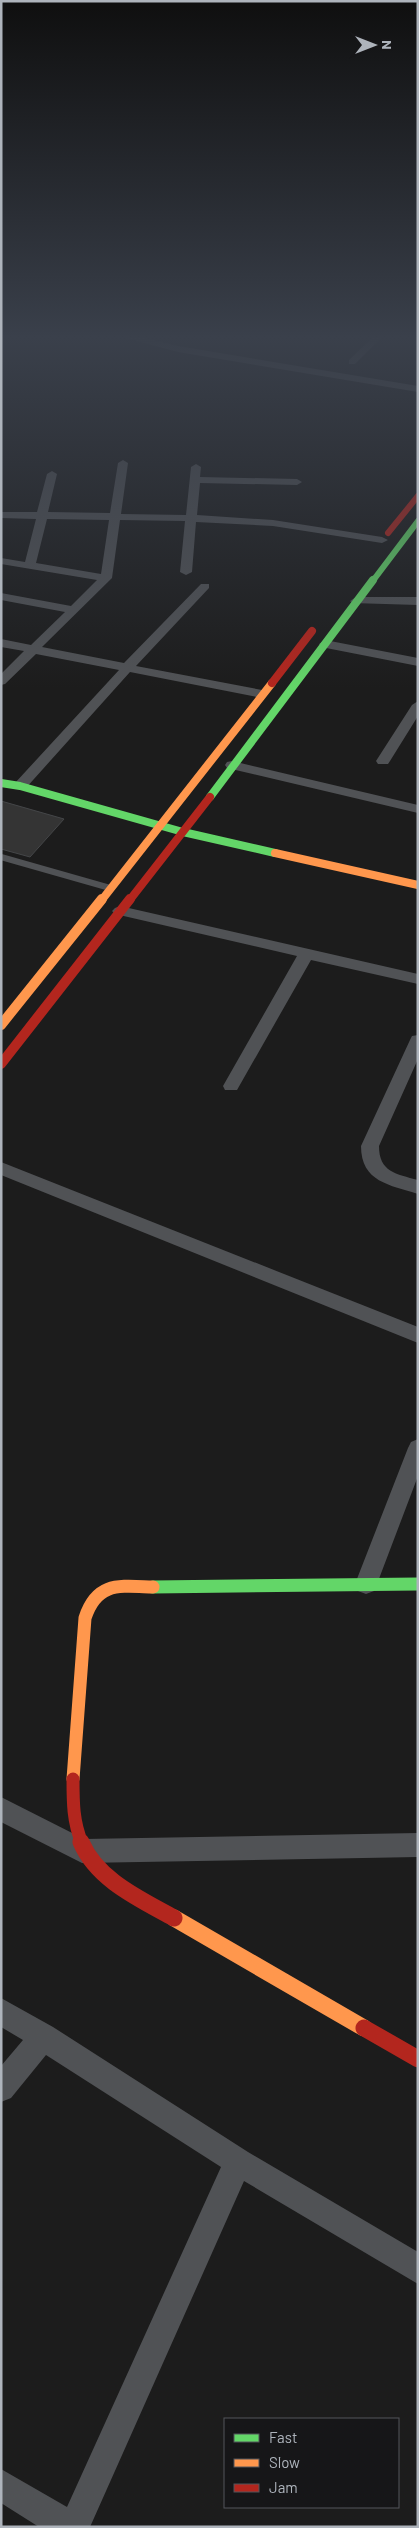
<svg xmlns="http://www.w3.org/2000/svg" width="419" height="2528" font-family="Barlow,sans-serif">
  <rect width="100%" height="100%" fill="#1c1c1c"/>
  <path fill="#343434" stroke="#444648" d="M 1,801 L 64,819 L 30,857 L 1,849 Z"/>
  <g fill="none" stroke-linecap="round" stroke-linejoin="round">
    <path stroke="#505255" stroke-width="6" d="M 1,857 L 110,888"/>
    <path fill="#505255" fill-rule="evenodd" d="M 117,334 L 130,334 L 178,346 L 418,386 L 418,392 L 178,352 L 118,336 Z
      M 376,334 L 385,334 L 355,364 L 349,364 L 349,360 Z
      M 398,334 L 418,334 L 418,339 L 402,337 Z
      M 123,460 L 128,463 L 121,514 L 186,515 L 191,467 L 196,464 L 201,467 L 200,477 L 297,479 L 302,482 L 297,485 L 200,483 L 197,515 L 273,520 L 382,537 L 388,540 L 382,543 L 273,526 L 196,522 L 192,572 L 186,575 L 180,572 L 185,521 L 120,520 L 112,578 L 42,647 L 124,663 L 201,584 L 209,584 L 209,588 L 136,666 L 262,690 L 268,694 L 262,698 L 130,672 L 25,789 L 15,789 L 13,786 L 15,783 L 119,670 L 36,654 L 5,684 L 1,685 L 1,674 L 24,651 L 1,647 L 1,639 L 31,645 L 65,612 L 1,600 L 1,593 L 71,606 L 97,580 L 1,564 L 1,558 L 25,562 L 36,519 L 1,518 L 1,512 L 37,512 L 47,474 L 52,471 L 57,474 L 48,512 L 110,513 L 118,463 ZM 47,519 L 109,520 L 101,574 L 36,563 Z
      M 356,597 L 418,597 L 418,605 L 352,603 L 350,601 Z
      M 325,640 L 418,658 L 418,666 L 321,647 L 319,644 Z
      M 418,701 L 418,716 L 390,761 L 388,764 L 378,764 L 376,761 L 412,705 Z
      M 232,761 L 418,805 L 418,813 L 227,768 L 225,765 L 227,762 Z
      M 120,906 L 418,974 L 418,984 L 311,960 L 237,1090 L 225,1090 L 223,1086 L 297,956 L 115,914 L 112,911 L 115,908 Z
      M 418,1035 L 418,1059 L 379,1146 C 379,1172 396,1174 418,1180 L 418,1194 C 390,1185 361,1182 361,1146 L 410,1040 L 412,1036 Z
      M 1,1162 L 418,1327 L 418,1343 L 1,1175 Z
      M 418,1439 L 418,1476 L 377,1584 L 374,1591 L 366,1594 L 358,1591 L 355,1584 L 408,1448 L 411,1442 Z
      M 1,1797 L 84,1839 L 418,1833 L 418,1857 L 82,1863 L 1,1822 Z
      M 1,1998 L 53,2027 L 248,2152 L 418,2252 L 418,2284 L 244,2181 L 90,2527 L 39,2527 L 1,2503 L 1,2469 L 67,2507 L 221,2167 L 46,2055 L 11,2098 L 1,2102 L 1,2066 L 23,2040 L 1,2027 Z"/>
    <path stroke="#63d668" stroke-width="6" d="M 372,582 L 418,521"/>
    <path stroke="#63d668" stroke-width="8" d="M 1,783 L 20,786 L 183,832 L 275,853
      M 210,797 L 373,580"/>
    <path stroke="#63d668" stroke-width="13" d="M 153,1587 L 418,1584"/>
    <path stroke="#ff974d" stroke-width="8" d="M 275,853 L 418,885
      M 101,901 L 272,683"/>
    <path stroke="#ff974d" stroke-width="10" d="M 1,1025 L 102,899"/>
    <path stroke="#ff974d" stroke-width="13" d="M 73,1779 L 85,1618 C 97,1581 120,1586 153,1587"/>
    <path stroke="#ff974d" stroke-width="17" d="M 174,1918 L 364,2028"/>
    <path stroke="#b3261e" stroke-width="6" d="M 388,533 L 418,496"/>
    <path stroke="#b3261e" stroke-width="8" d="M 272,683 L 312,631
      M 129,901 L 210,797"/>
    <path stroke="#b3261e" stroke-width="10" d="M 1,1064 L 130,899"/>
    <path stroke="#b3261e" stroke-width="13" d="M 73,1779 C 73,1802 73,1822 82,1843"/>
    <path stroke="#b3261e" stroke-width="17" d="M 81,1842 C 97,1880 140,1899 174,1918
      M 364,2028 L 418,2059"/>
  </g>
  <linearGradient id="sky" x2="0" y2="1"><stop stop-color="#0f0f0f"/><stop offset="0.49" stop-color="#3a404b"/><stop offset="1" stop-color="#3a404b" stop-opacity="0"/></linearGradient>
  <rect width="419" height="688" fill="url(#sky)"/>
  <rect width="419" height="2528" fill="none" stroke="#aeb4bc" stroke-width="5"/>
  <rect x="224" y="2418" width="175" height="90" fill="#161618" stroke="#53555a"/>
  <rect x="234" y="2434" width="25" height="8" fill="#63d668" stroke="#53555a"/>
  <text x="269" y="2443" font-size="15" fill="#aeb4bc">Fast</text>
  <rect x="234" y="2459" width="25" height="8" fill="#ff974d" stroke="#53555a"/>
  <text x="269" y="2468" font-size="15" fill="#aeb4bc">Slow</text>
  <rect x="234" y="2484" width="25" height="8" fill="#b3261e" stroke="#53555a"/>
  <text x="269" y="2493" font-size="15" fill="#aeb4bc">Jam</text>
  <g transform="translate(374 45) rotate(90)" stroke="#161618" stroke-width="4" paint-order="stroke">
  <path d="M0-4L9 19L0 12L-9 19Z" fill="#aeb4bc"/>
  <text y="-8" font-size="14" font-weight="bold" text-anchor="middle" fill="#aeb4bc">N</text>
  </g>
</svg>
